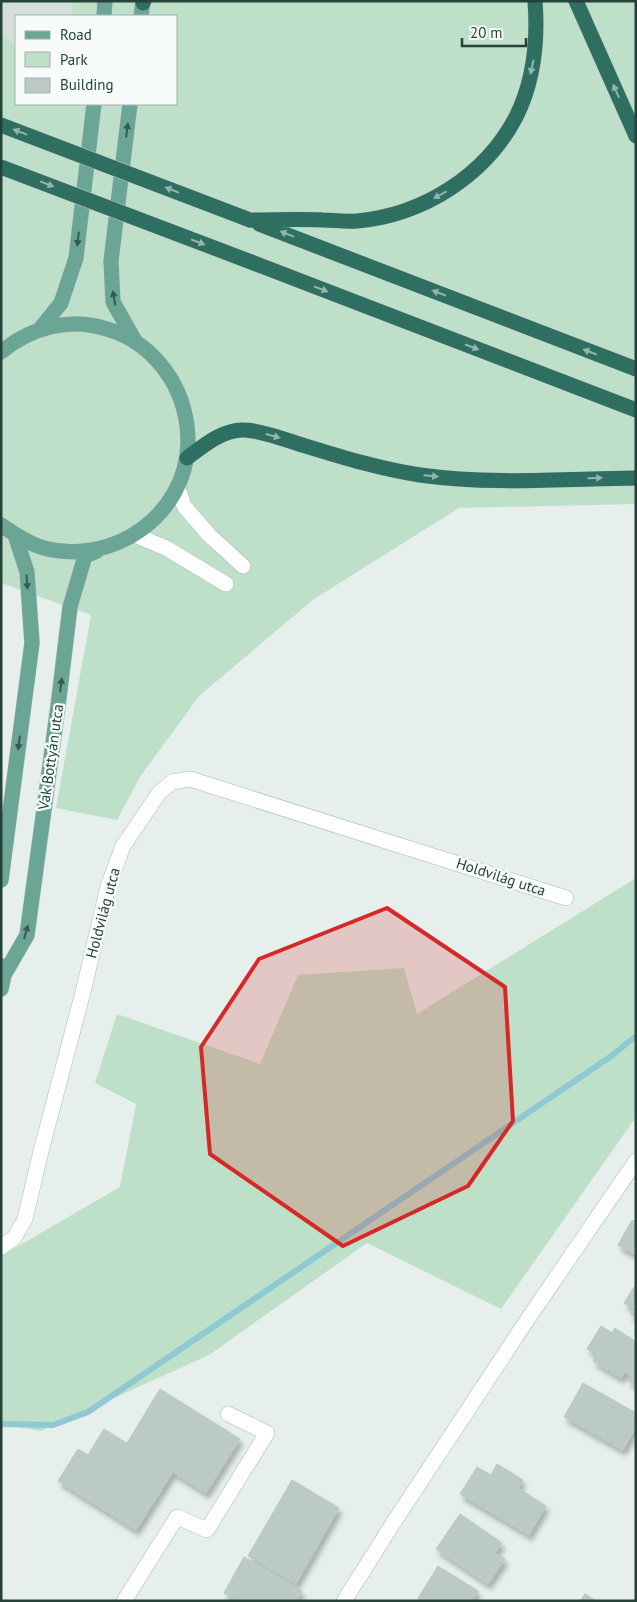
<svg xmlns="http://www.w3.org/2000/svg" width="637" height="1602" font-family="'PT Sans',sans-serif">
  <defs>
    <filter id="shadow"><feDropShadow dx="3" dy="5.5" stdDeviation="2.5" flood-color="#0004"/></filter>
  </defs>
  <rect width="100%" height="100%" fill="#e6efeb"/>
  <path fill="#d4dfda" d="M 1,1 L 73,1 L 71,16 L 16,16 L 16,44 L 1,35 Z"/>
  <path fill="#bfe0c8" d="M 73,1 L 636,1 L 636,504 L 459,508 L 314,599 L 199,696 L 140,777 L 117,820 L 56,808 L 91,615 L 1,583 L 1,35 L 16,44 L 16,104 L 176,104 L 176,16 L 71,16 Z
    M 636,878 L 636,1117 L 501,1309 L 367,1243 L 209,1355 L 41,1431 L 1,1424 L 1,1256 L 120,1187 L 136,1104 L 95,1083 L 117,1014 L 260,1064 L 298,975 L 404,968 L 417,1014 Z"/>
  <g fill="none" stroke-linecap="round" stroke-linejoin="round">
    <path stroke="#8ec9d4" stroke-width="6" d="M 1,1424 L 53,1425 L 88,1412 L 610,1057 L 636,1036"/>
  </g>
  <path fill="#bbcac4" stroke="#b8c9c2" filter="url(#shadow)" d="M 632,1220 L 636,1222 L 636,1255 L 618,1245 Z
    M 636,1284 L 636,1318 L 630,1314 L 634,1309 L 624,1303 Z
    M 601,1326 L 612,1333 L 615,1328 L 636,1342 L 636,1386 L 628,1381 L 631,1376 L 625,1372 L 621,1378 L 593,1361 L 597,1355 L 587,1349 Z
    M 583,1383 L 636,1413 L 636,1427 L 623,1450 L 564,1417 Z
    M 160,1389 L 240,1439 L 206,1493 L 127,1443 Z
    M 104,1429 L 173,1472 L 136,1530 L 58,1481 L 78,1449 L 88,1455 Z
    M 497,1464 L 523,1480 L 518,1488 L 546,1506 L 529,1535 L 460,1494 L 477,1467 L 491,1475 Z
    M 292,1480 L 339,1508 L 296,1584 L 248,1556 Z
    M 460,1514 L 502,1543 L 495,1553 L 505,1559 L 488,1584 L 436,1549 Z
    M 244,1557 L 302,1591 L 296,1601 L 238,1601 L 224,1593 Z
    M 438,1566 L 478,1591 L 472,1601 L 423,1601 L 418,1598 Z
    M 585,1594 L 596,1601 L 580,1601 Z"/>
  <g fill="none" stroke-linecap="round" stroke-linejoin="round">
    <g stroke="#a8b8b2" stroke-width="16">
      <path id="minor" d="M 178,488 L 184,506 L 209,535 L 243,566
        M 135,535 L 166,548 L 226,584
        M 1,1247 L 14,1238 L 25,1219 L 41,1151 L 83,992 L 108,886 L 123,846 L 159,793 L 172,782 L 190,779 L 566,898
        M 124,1601 L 177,1517 L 207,1530 L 267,1433 L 228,1414
        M 344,1601 L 392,1525 L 525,1323 L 636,1161"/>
    </g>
    <g stroke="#c2cac8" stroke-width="16">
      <path id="major" d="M 104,16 L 105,1
        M 141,16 L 143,1
        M 130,104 L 111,261 L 113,302 L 135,341
        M 40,329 L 61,303 L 76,258 L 94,104
        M 1,352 C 31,327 70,317 107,329 C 135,337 156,355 171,379 C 183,399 188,420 188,443 C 186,516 113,566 44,548 C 29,544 14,534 1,525
        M 1,880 L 32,643 L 27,572 L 15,535
        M 4,975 L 27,935 L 58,706 L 70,607 L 85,556 L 97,551
        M 1,989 L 4,975 L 2,966"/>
    </g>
    <g stroke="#c2cac8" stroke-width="16">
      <path id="highway" d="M 576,1 L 636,136
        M 143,3 L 144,1
        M 250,220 C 274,220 298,219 323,220 C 334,220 346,222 357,221 C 423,215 485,176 516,117 C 534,81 538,40 535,1
        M 259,224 L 636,369
        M 259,265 L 636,410
        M 187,458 C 203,446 223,429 244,430 C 259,430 284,439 299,444 C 338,456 379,469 420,475 C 492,485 564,479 636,478"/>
    </g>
    <use href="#minor" stroke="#fff" stroke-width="15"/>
    <use href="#major" stroke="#6aa596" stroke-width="15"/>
    <use href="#highway" stroke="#2f6f62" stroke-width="15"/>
    <g stroke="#c2cac8" stroke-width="16" stroke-linecap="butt">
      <path id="highway-bridge" d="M 1,125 L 250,220
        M 1,167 L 259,265"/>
    </g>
    <use href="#highway-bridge" stroke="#2f6f62" stroke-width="15"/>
  </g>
  <defs><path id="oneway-solid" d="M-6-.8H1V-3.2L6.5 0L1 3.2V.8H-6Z" transform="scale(1.25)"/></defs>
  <g fill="#93b5ae">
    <use href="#oneway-solid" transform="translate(532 67) rotate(102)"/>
    <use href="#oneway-solid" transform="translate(616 91) rotate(-114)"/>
    <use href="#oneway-solid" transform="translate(20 132) rotate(-159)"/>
    <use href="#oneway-solid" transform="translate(47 184) rotate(21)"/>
    <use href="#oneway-solid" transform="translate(172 190) rotate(-159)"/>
    <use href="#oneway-solid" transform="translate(440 195) rotate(152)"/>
    <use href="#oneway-solid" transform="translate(287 234) rotate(-159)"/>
    <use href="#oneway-solid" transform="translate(198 242) rotate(21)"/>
    <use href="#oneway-solid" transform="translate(321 289) rotate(21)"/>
    <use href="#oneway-solid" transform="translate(439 293) rotate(-159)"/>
    <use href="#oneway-solid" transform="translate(472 347) rotate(21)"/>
    <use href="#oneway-solid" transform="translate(590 352) rotate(-159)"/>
    <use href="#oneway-solid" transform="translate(273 436) rotate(15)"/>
    <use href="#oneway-solid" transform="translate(431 476) rotate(5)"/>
    <use href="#oneway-solid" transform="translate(595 478) rotate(-1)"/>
  </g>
  <g fill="#365b51">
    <use href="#oneway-solid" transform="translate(127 130) rotate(-83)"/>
    <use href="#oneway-solid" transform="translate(78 239) rotate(97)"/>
    <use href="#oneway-solid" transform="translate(114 298) rotate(-100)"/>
    <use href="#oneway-solid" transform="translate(27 582) rotate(86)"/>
    <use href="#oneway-solid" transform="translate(61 685) rotate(-83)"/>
    <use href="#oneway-solid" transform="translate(19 743) rotate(97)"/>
    <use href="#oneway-solid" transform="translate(26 932) rotate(-74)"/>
  </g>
  <path fill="#d62828" fill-opacity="0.2" stroke="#d62828" stroke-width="4" stroke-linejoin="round" d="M 387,908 L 505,987 L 513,1121 L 468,1186 L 343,1246 L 210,1154 L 201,1047 L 259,959 Z"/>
  <g text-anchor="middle" stroke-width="4.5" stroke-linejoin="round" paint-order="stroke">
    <g font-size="15" fill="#24423a" stroke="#f7fbf9">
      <text transform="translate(51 757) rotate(-82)" y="5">Vak Bottyán utca</text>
      <text transform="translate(501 877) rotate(18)" y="5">Holdvilág utca</text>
      <text transform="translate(103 913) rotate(-75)" y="5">Holdvilág utca</text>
    </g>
  </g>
  <rect width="637" height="1602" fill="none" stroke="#24423a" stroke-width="5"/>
  <rect x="15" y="15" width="162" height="90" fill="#f7fbf9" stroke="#a3b1ad"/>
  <rect x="25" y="31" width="25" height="8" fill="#6aa596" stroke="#a3b1ad"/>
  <text x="60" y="40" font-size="15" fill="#24423a">Road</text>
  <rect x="25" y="52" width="25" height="15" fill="#bfe0c8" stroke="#a3b1ad"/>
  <text x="60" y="65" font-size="15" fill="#24423a">Park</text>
  <rect x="25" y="78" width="25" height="15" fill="#bbcac4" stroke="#a3b1ad"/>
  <text x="60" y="90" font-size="15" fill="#24423a">Building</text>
  <path d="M462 38v8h64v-8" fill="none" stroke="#24423a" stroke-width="2.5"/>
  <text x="470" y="38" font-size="15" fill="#24423a" stroke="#f7fbf9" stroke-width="4" paint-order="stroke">20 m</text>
</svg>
